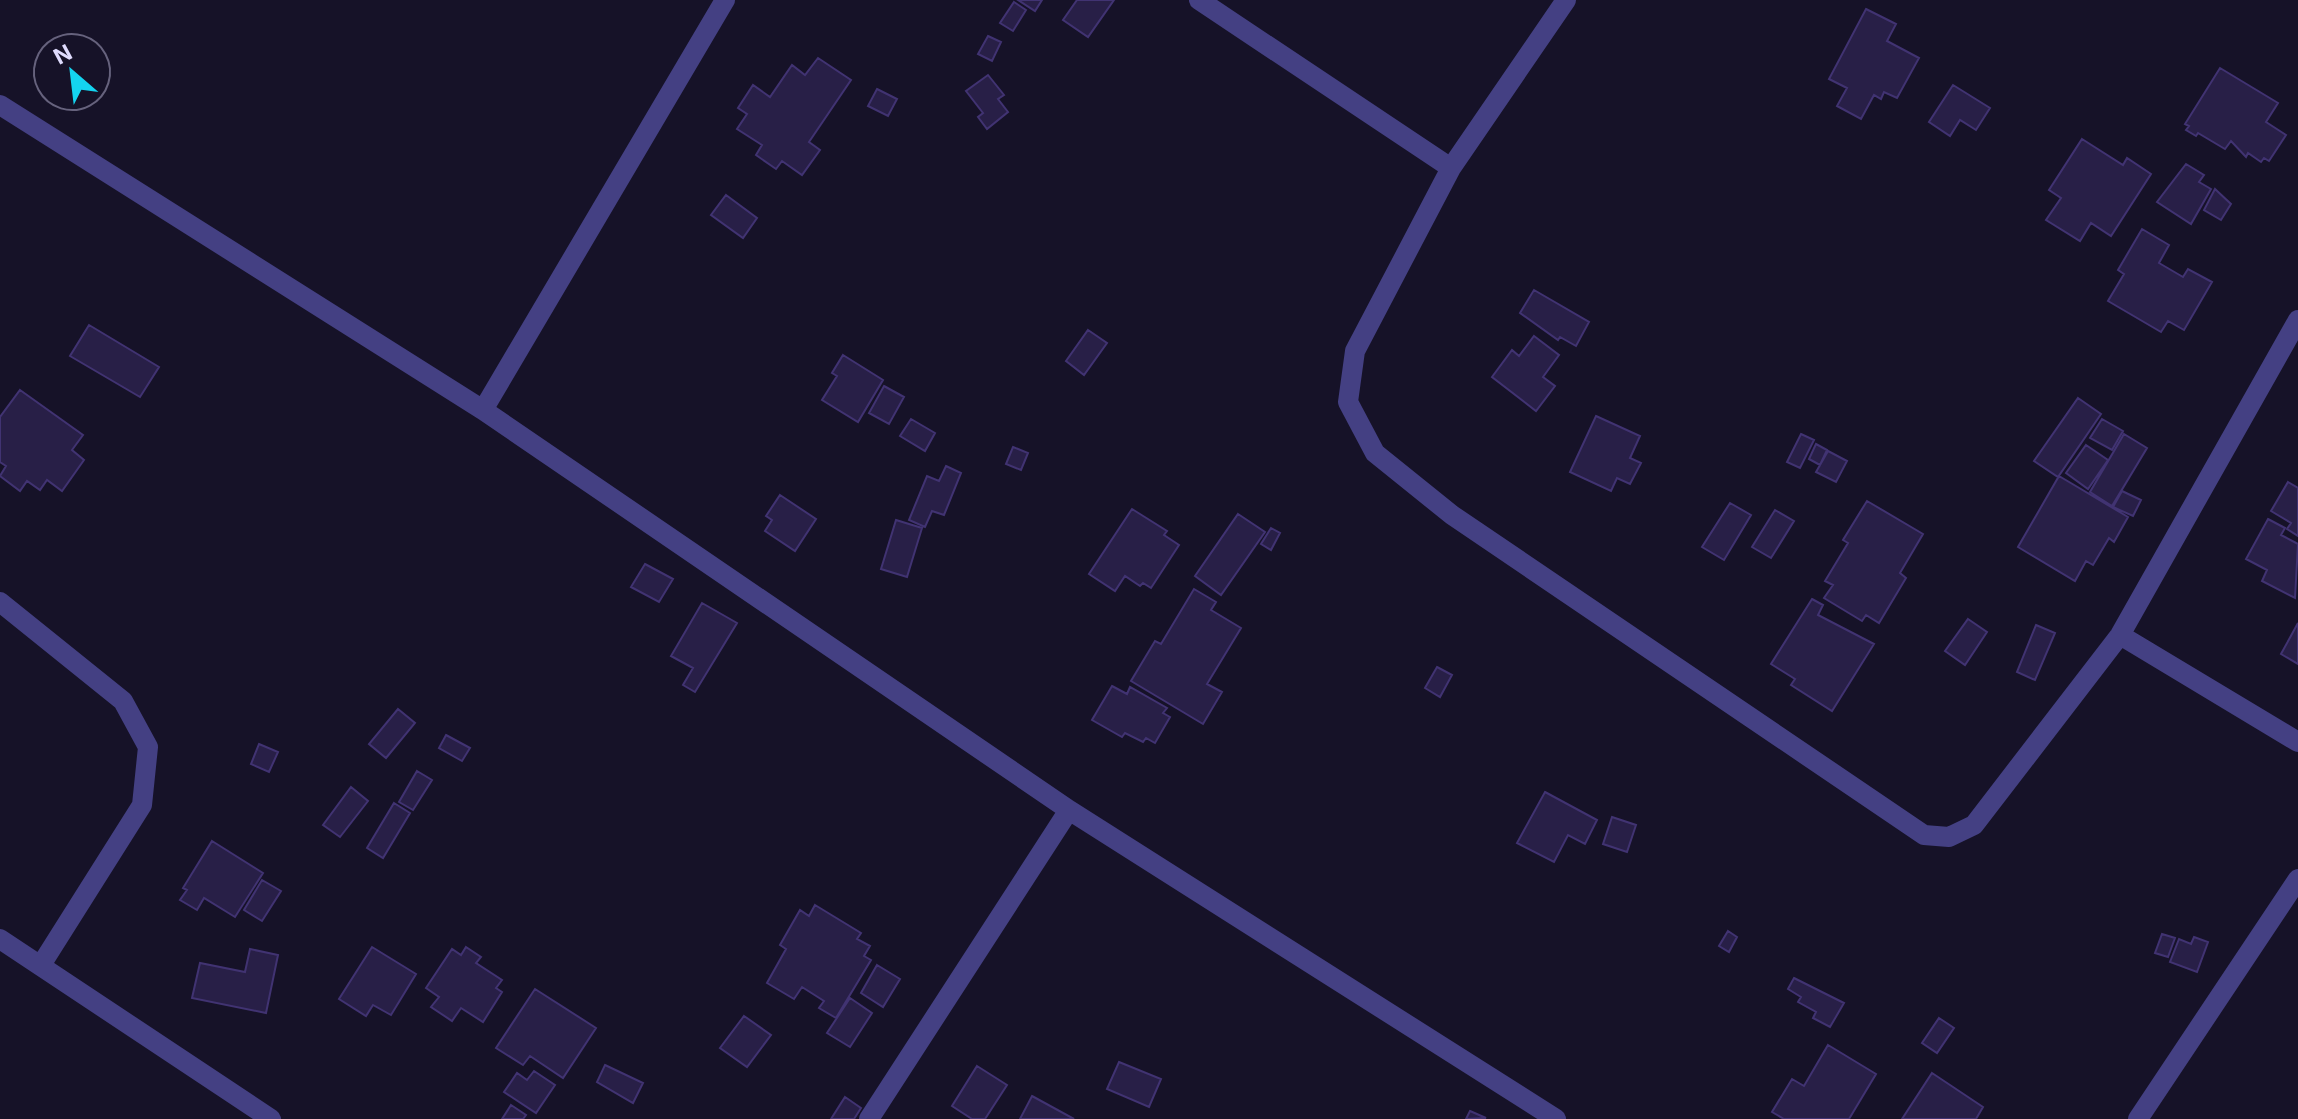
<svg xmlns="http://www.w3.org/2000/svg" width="2298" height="1119" font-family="Inter,sans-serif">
  <rect width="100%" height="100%" fill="#161228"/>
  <path fill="#281f47" stroke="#413372" stroke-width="2" d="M 1018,0 L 1042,0 L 1035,11 Z
    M 1077,0 L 1114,0 L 1088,37 L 1063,20 Z
    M 1014,2 L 1026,10 L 1013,31 L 1000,23 Z
    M 1866,9 L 1896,24 L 1887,41 L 1919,58 L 1897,98 L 1884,92 L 1881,99 L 1874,95 L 1861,119 L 1837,106 L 1847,88 L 1829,79 Z
    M 988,36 L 1001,42 L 992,61 L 978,54 Z
    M 818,58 L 851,80 L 809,142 L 820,150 L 802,175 L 782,161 L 776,169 L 756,155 L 762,145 L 737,129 L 747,114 L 738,108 L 753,85 L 770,97 L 792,65 L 805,75 Z
    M 2220,68 L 2278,103 L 2266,122 L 2286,135 L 2269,161 L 2264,158 L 2261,162 L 2248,153 L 2246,157 L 2231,141 L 2225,149 L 2198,133 L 2196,136 L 2186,130 L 2189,126 L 2185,124 Z
    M 988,75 L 1004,95 L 998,99 L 1008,112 L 987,129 L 978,117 L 983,113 L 966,91 Z
    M 1953,85 L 1990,108 L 1976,130 L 1960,120 L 1950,136 L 1929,122 Z
    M 877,89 L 897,99 L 888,116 L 868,106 Z
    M 2082,139 L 2123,165 L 2127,158 L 2151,174 L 2111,236 L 2091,223 L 2080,241 L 2046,220 L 2061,198 L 2049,190 Z
    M 2186,164 L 2204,175 L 2199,182 L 2211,189 L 2191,224 L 2157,202 Z
    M 2215,189 L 2231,204 L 2221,220 L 2204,210 Z
    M 726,195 L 757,218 L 743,238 L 711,215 Z
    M 2142,229 L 2169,245 L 2159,263 L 2183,277 L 2188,269 L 2212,282 L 2184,330 L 2168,321 L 2161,332 L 2108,301 L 2124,274 L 2118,270 Z
    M 1534,290 L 1589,322 L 1576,346 L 1560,337 L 1558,340 L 1520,313 Z
    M 89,325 L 159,367 L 140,397 L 70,356 Z
    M 1088,330 L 1107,343 L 1084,375 L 1066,361 Z
    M 1534,336 L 1559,355 L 1543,377 L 1555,386 L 1536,411 L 1492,377 L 1512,350 L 1519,356 Z
    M 843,355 L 883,380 L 858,422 L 822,400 L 837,376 L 832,373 Z
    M 884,386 L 904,397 L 889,424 L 869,413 Z
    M 20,390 L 83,435 L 72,450 L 84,460 L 62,491 L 47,480 L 40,490 L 27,481 L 20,491 L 0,476 L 6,466 L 0,462 L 0,417 Z
    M 2078,398 L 2101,414 L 2058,477 L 2034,461 Z
    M 1596,416 L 1640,436 L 1630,458 L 1641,463 L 1630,484 L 1617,478 L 1611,491 L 1570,472 Z
    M 911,419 L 935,433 L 925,451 L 900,436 Z
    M 2102,419 L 2123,431 L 2112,450 L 2090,438 Z
    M 1801,434 L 1814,440 L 1800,468 L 1787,462 Z
    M 2124,434 L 2147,448 L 2112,506 L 2090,492 Z
    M 1816,444 L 1827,450 L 1820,465 L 1809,459 Z
    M 2086,445 L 2108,460 L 2088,489 L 2066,473 Z
    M 1013,447 L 1028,453 L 1021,470 L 1006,464 Z
    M 1828,451 L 1847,461 L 1836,482 L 1816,472 Z
    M 946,466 L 961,473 L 944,515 L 932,511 L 925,527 L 909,520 L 927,476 L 939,481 Z
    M 2059,476 L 2128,517 L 2114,542 L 2109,538 L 2093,565 L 2086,561 L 2075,581 L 2018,547 Z
    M 2288,482 L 2298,488 L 2298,536 L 2287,529 L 2291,523 L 2271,511 Z
    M 2122,491 L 2141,500 L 2133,516 L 2113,507 Z
    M 780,495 L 816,519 L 795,551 L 765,531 L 772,520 L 766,516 Z
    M 1867,501 L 1923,534 L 1900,573 L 1906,578 L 1879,623 L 1866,615 L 1862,621 L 1824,598 L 1833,585 L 1825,581 L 1848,543 L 1843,540 Z
    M 1730,503 L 1751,515 L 1724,560 L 1702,547 Z
    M 1132,509 L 1167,531 L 1164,535 L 1179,545 L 1151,588 L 1143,583 L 1140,586 L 1125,576 L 1115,591 L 1089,574 Z
    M 1775,510 L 1794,521 L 1771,558 L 1752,547 Z
    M 1238,514 L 1265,532 L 1221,595 L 1195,576 Z
    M 2268,519 L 2285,528 L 2281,535 L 2298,544 L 2295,598 L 2262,581 L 2267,570 L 2246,559 Z
    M 896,520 L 922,528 L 907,577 L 881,569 Z
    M 1271,528 L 1280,533 L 1271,550 L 1261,544 Z
    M 645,564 L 673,579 L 659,602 L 631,587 Z
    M 1194,589 L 1216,602 L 1211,610 L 1241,628 L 1207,684 L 1222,692 L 1203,724 L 1131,681 L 1155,641 L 1161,644 Z
    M 1812,599 L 1823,605 L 1818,615 L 1874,644 L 1832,711 L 1791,685 L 1795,679 L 1771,664 Z
    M 702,603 L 737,623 L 695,692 L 683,685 L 693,668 L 671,656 Z
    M 1968,619 L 1987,632 L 1965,665 L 1945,651 Z
    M 2298,623 L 2298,664 L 2281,654 Z
    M 2036,625 L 2055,633 L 2035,680 L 2017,672 Z
    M 1437,667 L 1452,675 L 1440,697 L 1425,688 Z
    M 1112,686 L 1127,694 L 1130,687 L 1167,708 L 1163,713 L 1170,717 L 1155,743 L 1146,738 L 1143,742 L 1125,733 L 1122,737 L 1092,720 Z
    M 398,709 L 415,723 L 386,758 L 369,744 Z
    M 446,735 L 470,748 L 462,761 L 439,748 Z
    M 259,744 L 278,752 L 269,772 L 251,764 Z
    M 417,771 L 432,780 L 413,810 L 399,802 Z
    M 351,787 L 368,801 L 340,837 L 323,825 Z
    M 1545,792 L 1597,820 L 1585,844 L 1568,835 L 1554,862 L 1517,843 Z
    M 394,803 L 410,813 L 383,858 L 367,848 Z
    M 1612,817 L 1636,825 L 1627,852 L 1603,844 Z
    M 212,841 L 263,873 L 235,917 L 204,898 L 197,910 L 180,900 L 187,890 L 183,888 Z
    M 262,880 L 281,891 L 262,921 L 244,910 Z
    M 815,905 L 861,933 L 857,939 L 870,946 L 864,956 L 871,960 L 836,1018 L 819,1008 L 824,1001 L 802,987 L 794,999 L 767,983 L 786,949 L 780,945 L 800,910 L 809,916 Z
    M 1728,931 L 1737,937 L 1729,952 L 1719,946 Z
    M 2162,934 L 2175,938 L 2168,957 L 2155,953 Z
    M 2194,937 L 2208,942 L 2197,972 L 2170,962 L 2179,939 L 2191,944 Z
    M 372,947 L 416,974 L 391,1015 L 373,1005 L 366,1016 L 339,999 Z
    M 466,947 L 481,957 L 476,963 L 502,980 L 496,988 L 502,992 L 483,1022 L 461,1008 L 452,1021 L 431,1007 L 439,997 L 426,988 L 452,949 L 461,955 Z
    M 250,949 L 278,955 L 266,1013 L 192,998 L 200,963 L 245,972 Z
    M 877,965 L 900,979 L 883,1007 L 861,993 Z
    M 1794,978 L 1844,1003 L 1830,1027 L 1813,1018 L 1816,1012 L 1798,1002 L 1801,997 L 1788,989 Z
    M 535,989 L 596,1028 L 563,1078 L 530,1056 L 523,1065 L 496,1048 Z
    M 850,998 L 872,1013 L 850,1047 L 827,1033 Z
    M 744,1016 L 771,1035 L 747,1067 L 720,1048 Z
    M 1939,1018 L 1954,1028 L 1937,1053 L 1922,1043 Z
    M 1828,1045 L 1876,1074 L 1849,1119 L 1784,1119 L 1772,1112 L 1792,1079 L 1804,1086 Z
    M 1119,1062 L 1161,1079 L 1149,1107 L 1107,1089 Z
    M 605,1065 L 643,1083 L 633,1103 L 597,1082 Z
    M 977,1066 L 1007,1085 L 985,1119 L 972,1119 L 952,1106 Z
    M 534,1071 L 555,1085 L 536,1113 L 504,1092 L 517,1073 L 527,1080 Z
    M 1932,1073 L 1983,1107 L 1976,1119 L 1902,1119 Z
    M 1032,1096 L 1074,1119 L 1020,1119 Z
    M 845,1097 L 861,1108 L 854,1119 L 831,1119 Z
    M 511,1105 L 526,1115 L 523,1119 L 502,1119 Z
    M 1470,1111 L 1486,1118 L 1466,1119 Z"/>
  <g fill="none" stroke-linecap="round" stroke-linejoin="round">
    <path stroke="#444083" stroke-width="20" d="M 1199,0 L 1451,168
      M 1566,0 L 1451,168 L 1355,351 L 1348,402 L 1375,453 L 1452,515 L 1924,835 L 1949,837 L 1974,825 L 2120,635 L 2298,320
      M 0,105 L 483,410 L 1069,810 L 1556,1119
      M 483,410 L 725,0
      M 0,602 L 123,701 L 148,747 L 142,805 L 41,965
      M 2120,635 L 2298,742
      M 0,939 L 271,1119
      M 869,1119 L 1069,810
      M 2138,1119 L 2298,879"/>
  </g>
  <g transform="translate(72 72) rotate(332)"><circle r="38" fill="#161228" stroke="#66627d" stroke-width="2"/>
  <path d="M0-6L14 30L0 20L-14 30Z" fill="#14d4f0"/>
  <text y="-12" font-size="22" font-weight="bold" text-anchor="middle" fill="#dfdbfd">N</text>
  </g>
</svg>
